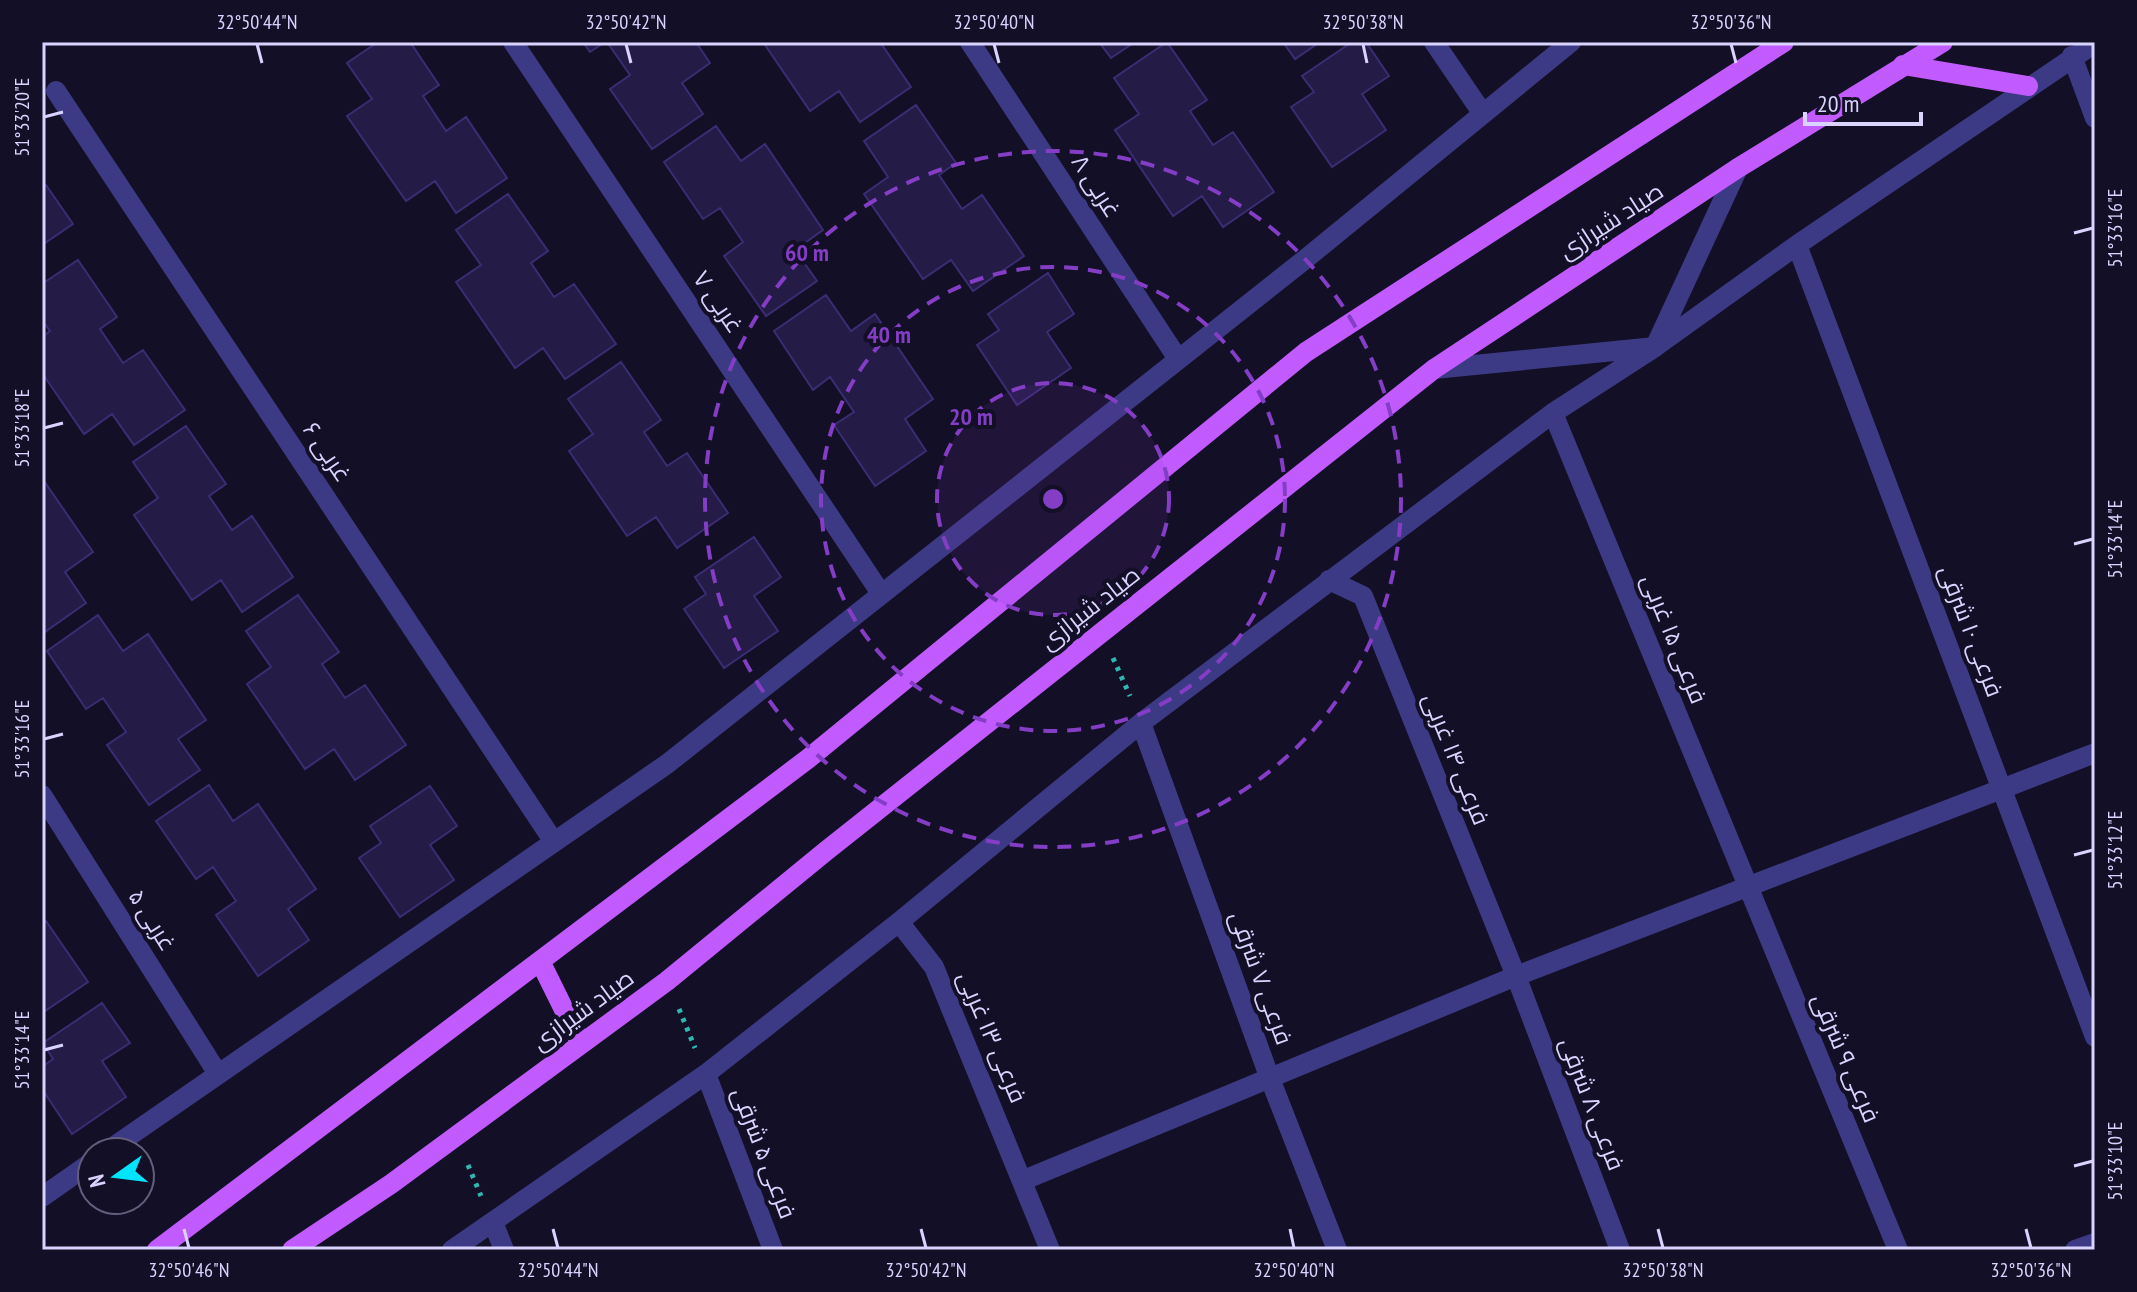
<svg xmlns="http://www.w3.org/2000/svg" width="2137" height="1292" font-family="'PT Sans Narrow',Cairo,sans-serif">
  <rect width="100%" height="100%" fill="#130f26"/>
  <path fill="#241b47" stroke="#3b2d73" stroke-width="2" d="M 378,42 L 410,42 L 439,85 L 423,96 L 446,131 L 466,117 L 507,178 L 456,213 L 435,181 L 406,201 L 347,116 L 372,99 L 347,63 Z
    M 583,42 L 605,42 L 590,52 Z
    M 607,42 L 696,42 L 710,63 L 682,83 L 703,114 L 652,149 L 610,89 L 630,75 Z
    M 763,42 L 880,42 L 911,87 L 860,122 L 839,91 L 810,111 Z
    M 1099,42 L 1135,42 L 1111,58 Z
    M 1167,42 L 1207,100 L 1190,111 L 1213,145 L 1233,132 L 1274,192 L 1223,227 L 1202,196 L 1173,216 L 1115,130 L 1139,114 L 1114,78 Z
    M 1283,42 L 1320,42 L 1295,59 Z
    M 1352,42 L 1366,42 L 1389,76 L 1362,94 L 1386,130 L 1332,167 L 1291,107 L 1314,92 L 1302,76 Z
    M 916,105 L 956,163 L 939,175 L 962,209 L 982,195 L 1024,256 L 973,291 L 951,260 L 923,279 L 864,194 L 888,177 L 864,141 Z
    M 716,126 L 741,161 L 765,144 L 823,230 L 795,250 L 817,281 L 766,316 L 724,256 L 743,242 L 720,208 L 703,219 L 664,162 Z
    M 46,185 L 73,224 L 42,245 L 42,187 Z
    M 508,194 L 548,251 L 531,263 L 554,297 L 574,284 L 616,344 L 565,379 L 543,348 L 515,368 L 456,282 L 481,265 L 456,230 Z
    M 78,260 L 117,317 L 100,329 L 123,363 L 143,350 L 185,410 L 134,445 L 112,414 L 84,434 L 42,373 L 42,337 L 50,331 L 42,320 L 42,284 Z
    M 1048,273 L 1074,314 L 1047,332 L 1071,368 L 1017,405 L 977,345 L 999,330 L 988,314 Z
    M 826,295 L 851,331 L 875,314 L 933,399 L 905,419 L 926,451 L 875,486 L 834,425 L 854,412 L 830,377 L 813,390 L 774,331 Z
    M 621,362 L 661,420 L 644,432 L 667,466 L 687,453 L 728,513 L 677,548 L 656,517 L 627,536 L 569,451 L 593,434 L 568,399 Z
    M 186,426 L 226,484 L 209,496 L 232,530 L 252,516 L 293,577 L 242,612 L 221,580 L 192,600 L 134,515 L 158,498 L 133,462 Z
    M 42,478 L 93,552 L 65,572 L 86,603 L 42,634 Z
    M 754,537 L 781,577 L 754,596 L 778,631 L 724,668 L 684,609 L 706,594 L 695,577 Z
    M 298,595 L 339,652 L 322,664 L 345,698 L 365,685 L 406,745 L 355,780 L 334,749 L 305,769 L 247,684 L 271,667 L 246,631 Z
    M 98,615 L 123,651 L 148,634 L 206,720 L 178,739 L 200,770 L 149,805 L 107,745 L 126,732 L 103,698 L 86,709 L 47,651 Z
    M 209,785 L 233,821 L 258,804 L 316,889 L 288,909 L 309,940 L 258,976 L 216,915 L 236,901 L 213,867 L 196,879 L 156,821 Z
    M 430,786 L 457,826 L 430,845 L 454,880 L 400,917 L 359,858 L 381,843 L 370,826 Z
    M 46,921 L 88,982 L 42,1013 L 42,924 Z
    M 102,1003 L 130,1043 L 102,1061 L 126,1097 L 72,1134 L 42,1089 L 42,1067 L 53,1059 L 43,1043 Z"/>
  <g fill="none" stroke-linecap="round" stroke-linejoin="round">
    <path stroke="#2fb8b0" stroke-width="5" stroke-dasharray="4 6" stroke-linecap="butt" d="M 1113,658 L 1130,696
      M 679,1009 L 695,1048
      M 468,1165 L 481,1196"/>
    <path stroke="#3d3a85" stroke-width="20" d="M 513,42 L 880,592
      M 970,42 L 1178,359
      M 1434,42 L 1483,114
      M 2072,56 L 2095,118
      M 56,91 L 554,842
      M 1797,245 L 2095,1037
      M 1434,369 L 1655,347 L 1738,168
      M 1553,413 L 1898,1250
      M 1329,580 L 1363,596 L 1516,976 L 1620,1250
      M 1141,723 L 1269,1076 L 1337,1250
      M 42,795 L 218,1074
      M 899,922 L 934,967 L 1050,1250
      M 706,1074 L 773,1250
      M 106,1152 L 667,764 L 1303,261 L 1571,42
      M 1024,1180 L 1516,976 L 2095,753
      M 42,1197 L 92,1162
      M 493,1222 L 504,1250
      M 452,1250 L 706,1074 L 899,922 L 1141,723 L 1553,413 L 1655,347 L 1797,245 L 2095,43
      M 2075,1250 L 2095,1243"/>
    <path stroke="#c25bff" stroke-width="20" d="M 1903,65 L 2028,86
      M 540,961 L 581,1044
      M 157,1250 L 809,758 L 1306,352 L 1784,42
      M 292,1250 L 391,1184 L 667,981 L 826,851 L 1434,369 L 1738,168 L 1943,42"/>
  </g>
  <path fill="none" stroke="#d9d4ff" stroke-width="3" d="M 257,44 L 262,63M 626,44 L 631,63M 994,44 L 999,63M 1363,44 L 1367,63M 1731,44 L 1736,63M 44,117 L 63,112M 2074,233 L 2093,228M 44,428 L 63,423M 2074,544 L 2093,539M 44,739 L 63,734M 2074,855 L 2093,850M 44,1050 L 63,1045M 2074,1166 L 2093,1161M 184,1229 L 189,1248M 553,1229 L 558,1248M 921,1229 L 926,1248M 1290,1229 L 1294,1248M 1658,1229 L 1663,1248M 2026,1229 L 2031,1248"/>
  <circle cx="1053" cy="499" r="116" fill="#843dc5" fill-opacity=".12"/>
  <g fill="none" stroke="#843dc5" stroke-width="4" stroke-dasharray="14 10">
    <circle cx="1053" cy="499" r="116"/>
    <circle cx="1053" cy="499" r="232"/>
    <circle cx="1053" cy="499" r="348"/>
  </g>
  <g text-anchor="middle" stroke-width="8" stroke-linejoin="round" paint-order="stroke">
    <g font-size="24" fill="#d9d4ff" stroke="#130f26">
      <text transform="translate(1096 186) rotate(57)" y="8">۸ غربی</text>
      <text transform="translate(1611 221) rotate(-33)" y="8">صیاد شیرازی</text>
      <text transform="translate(718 302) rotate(56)" y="8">۷ غربی</text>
      <text transform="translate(327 452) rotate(56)" y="8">۶ غربی</text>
      <text transform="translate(1090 608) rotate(-38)" y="8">صیاد شیرازی</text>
      <text transform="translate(1971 631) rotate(69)" y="8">فرعی ۱۰ شرقی</text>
      <text transform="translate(1674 639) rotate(68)" y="8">فرعی ۱۵ غربی</text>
      <text transform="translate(1456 759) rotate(68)" y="8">فرعی ۱۴ غربی</text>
      <text transform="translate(152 920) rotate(58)" y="8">۵ غربی</text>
      <text transform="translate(1261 978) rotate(70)" y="8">فرعی ۷ شرقی</text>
      <text transform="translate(583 1010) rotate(-36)" y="8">صیاد شیرازی</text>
      <text transform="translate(992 1037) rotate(67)" y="8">فرعی ۱۳ غربی</text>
      <text transform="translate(1846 1058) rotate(67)" y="8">فرعی ۹ شرقی</text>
      <text transform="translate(1592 1104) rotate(69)" y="8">فرعی ۸ شرقی</text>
      <text transform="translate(764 1153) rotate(69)" y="8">فرعی ۵ شرقی</text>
    </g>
  </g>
  <circle cx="1053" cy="499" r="12" fill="#843dc5" stroke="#130f26" stroke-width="4"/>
  <g font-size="24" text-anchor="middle" font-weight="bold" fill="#843dc5" stroke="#130f26" stroke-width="8" stroke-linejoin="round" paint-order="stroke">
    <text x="807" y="261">60 m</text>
    <text x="889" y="343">40 m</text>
    <text x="971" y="425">20 m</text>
  </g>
  <rect width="2137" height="1292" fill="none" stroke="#130f26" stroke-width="88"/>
  <g transform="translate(116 1176) rotate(256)"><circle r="38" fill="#130f26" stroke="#625e7d" stroke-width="2"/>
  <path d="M0-6L14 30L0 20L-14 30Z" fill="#00e5ff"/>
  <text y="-12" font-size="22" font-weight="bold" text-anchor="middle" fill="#d9d4ff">N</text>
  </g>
  <path d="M1805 112v12h116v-12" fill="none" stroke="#d9d4ff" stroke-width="4"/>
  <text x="1817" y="112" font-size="24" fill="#d9d4ff" stroke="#130f26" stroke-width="6" paint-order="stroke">20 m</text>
  <rect x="44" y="44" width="2049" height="1204" fill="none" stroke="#d9d4ff" stroke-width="3"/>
  <g font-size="20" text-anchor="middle" fill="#d9d4ff">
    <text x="257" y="29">32°50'44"N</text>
    <text x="626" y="29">32°50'42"N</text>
    <text x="994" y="29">32°50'40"N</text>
    <text x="1363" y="29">32°50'38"N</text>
    <text x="1731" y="29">32°50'36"N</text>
    <text transform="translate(22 117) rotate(-90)" y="7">51°33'20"E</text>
    <text transform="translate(2115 228) rotate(-90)" y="7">51°33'16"E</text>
    <text transform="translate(22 428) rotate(-90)" y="7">51°33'18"E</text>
    <text transform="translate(2115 539) rotate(-90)" y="7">51°33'14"E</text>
    <text transform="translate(22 739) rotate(-90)" y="7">51°33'16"E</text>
    <text transform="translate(2115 850) rotate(-90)" y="7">51°33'12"E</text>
    <text transform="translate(22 1050) rotate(-90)" y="7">51°33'14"E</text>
    <text transform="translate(2115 1161) rotate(-90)" y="7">51°33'10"E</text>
    <text x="189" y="1277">32°50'46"N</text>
    <text x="558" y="1277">32°50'44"N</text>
    <text x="926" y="1277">32°50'42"N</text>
    <text x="1294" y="1277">32°50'40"N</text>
    <text x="1663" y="1277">32°50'38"N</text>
    <text x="2031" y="1277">32°50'36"N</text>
  </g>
</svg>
